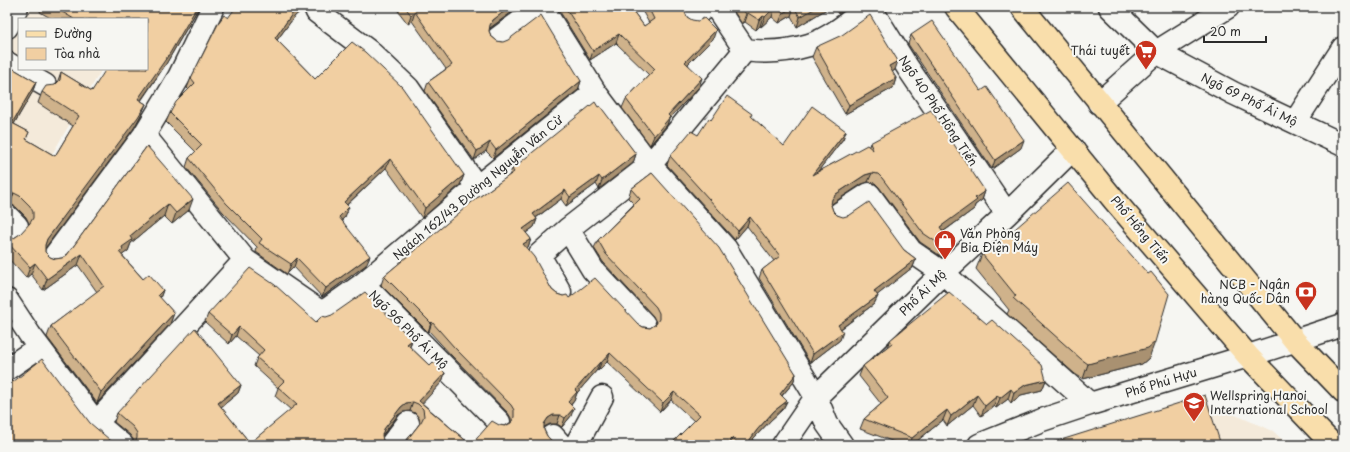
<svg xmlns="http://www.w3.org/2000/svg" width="1350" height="452" font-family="'Playpen Sans',sans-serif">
  <rect width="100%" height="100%" fill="#f6f6f2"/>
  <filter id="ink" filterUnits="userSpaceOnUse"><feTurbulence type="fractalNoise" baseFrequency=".025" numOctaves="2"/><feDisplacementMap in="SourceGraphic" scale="8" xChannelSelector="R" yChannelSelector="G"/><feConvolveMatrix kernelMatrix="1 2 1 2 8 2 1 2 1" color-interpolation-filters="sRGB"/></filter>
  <g filter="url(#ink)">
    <path fill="#f4eada" d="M 7,7 L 137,7 L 130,19 L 19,19 L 19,69 L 102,69 L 51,156 L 7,132 Z
      M 1197,403 L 1212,405 L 1273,431 L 1288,445 L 1065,445 Z"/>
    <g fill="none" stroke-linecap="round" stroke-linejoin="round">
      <g stroke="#2b2b2b" stroke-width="25">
        <path id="minor" d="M 315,7 L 317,12 L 370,52 L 408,88 L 477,187
          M 542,7 L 595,92 L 650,165 L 726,249 L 816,397 L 827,424 L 842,445
          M 716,7 L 745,50
          M 870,7 L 908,68 L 1007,214
          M 1110,7 L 1156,52 L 1233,93 L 1343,145
          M 693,17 L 705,7
          M 7,27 L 17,7
          M 498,38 L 540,7
          M 745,50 C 766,53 789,51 809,45 C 831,38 850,21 868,7
          M 7,63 L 45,85
          M 1099,103 L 1156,52 L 1228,7
          M 1295,122 L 1343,48
          M 144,135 L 245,260 L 322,313 L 363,284 L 499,422
          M 840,213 L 869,194 L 911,251 L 943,273 L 1090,404
          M 7,216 L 17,226 L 7,237
          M 568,229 L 593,270 L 644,324
          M 53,258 L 144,135 L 179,77 L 213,7
          M 363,284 L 477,187 L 595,92
          M 560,292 L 539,255 L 568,229 L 650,165 L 745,50
          M 7,300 L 30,335 L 96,423 L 122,445
          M 7,369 L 39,347
          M 96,423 L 245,260
          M 553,436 L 561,445
          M 391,445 L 408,423
          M 576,445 L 602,397
          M 783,445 L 816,397 L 943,273 L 1007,214 L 1073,149
          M 979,445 L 1042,420 L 1090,404 L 1248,356 L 1343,325"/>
      </g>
      <g stroke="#2b2b2b" stroke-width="25">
        <path id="major" d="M 956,7 L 1114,200 L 1248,356 L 1333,445
          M 1022,7 L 1295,341 L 1343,391"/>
      </g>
      <use href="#minor" stroke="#f6f6f2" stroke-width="22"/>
      <use href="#major" stroke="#f9deab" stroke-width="22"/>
    </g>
    <path fill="#cfb28b" stroke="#2b2b2b" d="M 41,7 L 199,7 L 166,64 L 141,101 L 146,104 L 141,115 L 134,128 L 45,248 L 45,252 L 50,257 L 55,259 L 62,258 L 67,255 L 147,146 L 189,210 L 172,224 L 164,216 L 131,243 L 128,251 L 122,255 L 143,279 L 163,290 L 160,298 L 174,313 L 170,324 L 97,403 L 47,337 L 51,326 L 97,292 L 78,265 L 43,290 L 31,274 L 26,278 L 7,257 L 7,237 L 9,238 L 14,238 L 20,234 L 29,225 L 29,223 L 26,217 L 16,207 L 10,204 L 7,204 L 7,65 L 36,82 L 32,93 L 14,124 L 29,132 L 26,139 L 55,156 L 73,126 L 38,103 L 42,92 L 55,85 L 57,83 L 61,72 L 92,91 L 147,19 L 52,19 L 40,12 Z
      M 395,7 L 519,7 L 490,28 L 489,31 L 491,36 L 497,41 L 581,81 L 578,90 L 493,158 L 486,151 L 474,160 L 425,91 L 428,82 L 446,69 L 412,21 L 408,24 Z
      M 557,7 L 630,7 L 644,26 L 649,23 L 640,7 L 684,7 L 684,10 L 687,17 L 713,39 L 688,64 L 699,87 L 669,119 L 667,125 L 650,145 L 622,108 L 626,99 L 649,75 L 616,43 L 590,60 Z
      M 731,7 L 830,7 L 797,27 L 791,16 L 779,23 L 772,17 L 761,27 L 760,26 L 756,30 L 745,22 L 742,24 Z
      M 834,7 L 848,7 L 838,14 Z
      M 303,9 L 295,16 L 277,40 L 315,79 L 464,175 L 460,185 L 422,218 L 386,168 L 347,205 L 345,217 L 342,220 L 366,265 L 322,297 L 294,267 L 287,274 L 256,252 L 257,247 L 223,212 L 186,167 L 189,158 L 196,152 L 166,122 L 170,113 L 189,90 L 187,88 L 191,78 L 228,18 Z
      M 911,35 L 981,91 L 1021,148 L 992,169 L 908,44 Z
      M 816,47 L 895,70 L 892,72 L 896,78 L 893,88 L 845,114 L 812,57 Z
      M 598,107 L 636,154 L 633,163 L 599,189 L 596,184 L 566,206 L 561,199 L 536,218 L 537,219 L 534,227 L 526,233 L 531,239 L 528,247 L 526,248 L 552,290 L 557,294 L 569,298 L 638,324 L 643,327 L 650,328 L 656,324 L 656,322 L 653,316 L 603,262 L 594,248 L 598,240 L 634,204 L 628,198 L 631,189 L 652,173 L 796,374 L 793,383 L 782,396 L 787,401 L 783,409 L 771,420 L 753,439 L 749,445 L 670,445 L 694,421 L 671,400 L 660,412 L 607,362 L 598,371 L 597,370 L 577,393 L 574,401 L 571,405 L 571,416 L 562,427 L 557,424 L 550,424 L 544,427 L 544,430 L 547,436 L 555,445 L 403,445 L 420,423 L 419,418 L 415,413 L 410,411 L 403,412 L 398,415 L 382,436 L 383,441 L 134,445 L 134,441 L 130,435 L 114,422 L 117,413 L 241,385 L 238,393 L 221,407 L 250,443 L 291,410 L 275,396 L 278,388 L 254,366 L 257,358 L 259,356 L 236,336 L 229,344 L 205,322 L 208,314 L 316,322 L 412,340 L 410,347 L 430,366 L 445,373 L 442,382 L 422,403 L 471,445 L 499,425 L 505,426 L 511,422 L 511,418 L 508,413 L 451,355 L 429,331 L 428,332 L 381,285 L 384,276 L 479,197 L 509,176 L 512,169 Z
      M 751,117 L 784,146 L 846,131 L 843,139 L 818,171 L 869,146 L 870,143 L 985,191 L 982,200 L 975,205 L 974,209 L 943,232 L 950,243 L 947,252 L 942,257 L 920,242 L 879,187 L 875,183 L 868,182 L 862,184 L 833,203 L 831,205 L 833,211 L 837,215 L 904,250 L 916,259 L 913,267 L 877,295 L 878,296 L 874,304 L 841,329 L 840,340 L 810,363 L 759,278 L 762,270 L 774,261 L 747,226 L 735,240 L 667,165 L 670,156 L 698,135 L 711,120 Z
      M 982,254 L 1149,358 L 1142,364 L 1083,379 L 1075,374 L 1007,314 L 1009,310 L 976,269 Z
      M 890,340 L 1046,380 L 1042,390 L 1021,395 L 1011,403 L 1008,399 L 996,408 L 994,406 L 981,416 L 973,405 L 947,426 L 943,420 L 912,445 L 902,445 L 860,429 L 864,419 L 881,404 L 859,376 L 863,366 L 887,347 Z"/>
    <path fill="#a99171" stroke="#2b2b2b" d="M 197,7 L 199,7 L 166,64 L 134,110 L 138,99 Z
      M 297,7 L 304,7 L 303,9 L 295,16 L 271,48 L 275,38 Z
      M 510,7 L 519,7 L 490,28 L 486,33 L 490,25 L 493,20 Z
      M 775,7 L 772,17 L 761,27 L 765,17 Z
      M 793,7 L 794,7 L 791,16 L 779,23 L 783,13 Z
      M 817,7 L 830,7 L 797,27 L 800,17 Z
      M 841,7 L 848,7 L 838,14 Z
      M 415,12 L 412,21 L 408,24 L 411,15 Z
      M 748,13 L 745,22 L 742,24 L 746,14 Z
      M 763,16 L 760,26 L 756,30 L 759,20 Z
      M 716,30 L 713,39 L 682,70 L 685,62 Z
      M 619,34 L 616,43 L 590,60 L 593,51 Z
      M 898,61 L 895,70 L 885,76 L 889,66 Z
      M 702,78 L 699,87 L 669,119 L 667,125 L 650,145 L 654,136 L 668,115 Z
      M 896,78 L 893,88 L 845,114 L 849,105 Z
      M 581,81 L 578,90 L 493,158 L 496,150 Z
      M 36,82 L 32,93 L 8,134 L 12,123 Z
      M 146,104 L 141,115 L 134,128 L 43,251 L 47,239 Z
      M 846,131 L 843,139 L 809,183 L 812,175 Z
      M 1024,140 L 1021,148 L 992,169 L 995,160 Z
      M 490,142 L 486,151 L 474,160 L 477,151 Z
      M 636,154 L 633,163 L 599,189 L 602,180 Z
      M 390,159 L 386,168 L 340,211 L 344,202 Z
      M 872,173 L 868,182 L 862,184 L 833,203 L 829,208 L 832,199 L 836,194 L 865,175 Z
      M 464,175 L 460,185 L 422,218 L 425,208 Z
      M 599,176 L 596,184 L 566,206 L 570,197 Z
      M 565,190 L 561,199 L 530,222 L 533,214 Z
      M 985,191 L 982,200 L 975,205 L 974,209 L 937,236 L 940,227 L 975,198 Z
      M 7,193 L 14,193 L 10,204 L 7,204 Z
      M 193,199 L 189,210 L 172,224 L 176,213 Z
      M 168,204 L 164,216 L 131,243 L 128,251 L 121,256 L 115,263 L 122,247 L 130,236 Z
      M 349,207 L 345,217 L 335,226 L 339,217 Z
      M 750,217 L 747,226 L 735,240 L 738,231 Z
      M 537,219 L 534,227 L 520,237 L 523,229 Z
      M 531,239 L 528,247 L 520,253 L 523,244 Z
      M 950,243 L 947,252 L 942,257 L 945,248 Z
      M 82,254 L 78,265 L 43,290 L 47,279 Z
      M 370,256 L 366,265 L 322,297 L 326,288 Z
      M 297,258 L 294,267 L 287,274 L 291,264 Z
      M 916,259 L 913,267 L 871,300 L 874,291 Z
      M 35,263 L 31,274 L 26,278 L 30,267 Z
      M 163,290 L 159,301 L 158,295 Z
      M 878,296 L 874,304 L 835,333 L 838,325 Z
      M 174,313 L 170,324 L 97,403 L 101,392 Z
      M 12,321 L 9,328 L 7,330 L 7,325 Z
      M 432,322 L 429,331 L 428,332 L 431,323 Z
      M 239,327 L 236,336 L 229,344 L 232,335 Z
      M 843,332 L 840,340 L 810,363 L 813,354 Z
      M 412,340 L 409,348 L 407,344 Z
      M 1155,342 L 1149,358 L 1142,364 L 1083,379 L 1088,364 Z
      M 610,353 L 607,362 L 598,371 L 601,363 Z
      M 600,362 L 597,370 L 577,393 L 574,401 L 565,411 L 568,402 L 575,390 Z
      M 445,373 L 442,382 L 420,406 L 419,401 Z
      M 796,374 L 793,383 L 776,402 L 780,394 Z
      M 1046,380 L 1042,390 L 1021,395 L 1011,403 L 1014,393 L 1025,385 Z
      M 241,385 L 238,393 L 215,412 L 218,403 Z
      M 1011,389 L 1008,399 L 996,408 L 1000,398 Z
      M 674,392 L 671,400 L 660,412 L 663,403 Z
      M 977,395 L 973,405 L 947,426 L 951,416 Z
      M 997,396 L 994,406 L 981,416 L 985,406 Z
      M 787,401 L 783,409 L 771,420 L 753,439 L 749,445 L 746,445 L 757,430 L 774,411 Z
      M 413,402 L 410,411 L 403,412 L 398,415 L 381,437 L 384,429 L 401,407 L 406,403 Z
      M 574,408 L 571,416 L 562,427 L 565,418 Z
      M 947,410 L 943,420 L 912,445 L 910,445 L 912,438 Z
      M 553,415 L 560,415 L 557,424 L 550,424 L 544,427 L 541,432 L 544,424 L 548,418 Z
      M 732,438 L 730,445 L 725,445 Z"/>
    <path fill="#f1cfa2" stroke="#2b2b2b" d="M 54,7 L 197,7 L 170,53 L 138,99 L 146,104 L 138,117 L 47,239 L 45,245 L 45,252 L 50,257 L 55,259 L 62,258 L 67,255 L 147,146 L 193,199 L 176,213 L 168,204 L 130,236 L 132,240 L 122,247 L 123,250 L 119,252 L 143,279 L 149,274 L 163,290 L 158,295 L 174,313 L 101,392 L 51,326 L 104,286 L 82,254 L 47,279 L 35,263 L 30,267 L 7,242 L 7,237 L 9,238 L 14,238 L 20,234 L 30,223 L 33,218 L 33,212 L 30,206 L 20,196 L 14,193 L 7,193 L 7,65 L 36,82 L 12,123 L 29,132 L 26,139 L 55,156 L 79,116 L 42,92 L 46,86 L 55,85 L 60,80 L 61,72 L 92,91 L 106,69 L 147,69 L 147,19 L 74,19 Z
      M 236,7 L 297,7 L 275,38 L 315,79 L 352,42 L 365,52 L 402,87 L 464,175 L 425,208 L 390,159 L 344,202 L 349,207 L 339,217 L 370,256 L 326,288 L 297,258 L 291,264 L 259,243 L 262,239 L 226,203 L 189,158 L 202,145 L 170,113 L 176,102 L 195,83 L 191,78 L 219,22 L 224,15 L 228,18 Z
      M 405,7 L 510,7 L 493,20 L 490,25 L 489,31 L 491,36 L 497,41 L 503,42 L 508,40 L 541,15 L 581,81 L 496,150 L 490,142 L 477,151 L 428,82 L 452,65 L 415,12 L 411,15 Z
      M 565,7 L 630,7 L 644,26 L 654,19 L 648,7 L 684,7 L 684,10 L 687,17 L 692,20 L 698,21 L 704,18 L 716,30 L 685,62 L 702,78 L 668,115 L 670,117 L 654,136 L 626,99 L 655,69 L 619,34 L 593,51 Z
      M 741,7 L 793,7 L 783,13 L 775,7 L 765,17 L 763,16 L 759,20 L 748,13 L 746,14 Z
      M 794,7 L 817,7 L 800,17 Z
      M 870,15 L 898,61 L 889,66 L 896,78 L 849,105 L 816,47 L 842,35 Z
      M 932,21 L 981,91 L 987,87 L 1024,140 L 995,160 L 911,35 Z
      M 727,96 L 752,114 L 751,116 L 784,146 L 812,106 L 846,131 L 812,175 L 867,145 L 873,150 L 870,143 L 931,110 L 985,191 L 975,198 L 977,200 L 940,227 L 950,243 L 945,248 L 923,233 L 882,178 L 878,174 L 872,173 L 865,175 L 836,194 L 832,199 L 831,205 L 833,211 L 837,215 L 843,217 L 850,215 L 869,202 L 904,250 L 916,259 L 874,291 L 878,296 L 838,325 L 843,332 L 813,354 L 762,270 L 780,256 L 750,217 L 738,231 L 670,156 L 691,131 L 698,135 L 709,118 L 711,120 Z
      M 595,102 L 598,107 L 600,106 L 636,154 L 602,180 L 599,176 L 570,197 L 565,190 L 533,214 L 537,219 L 523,229 L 531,239 L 523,244 L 534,257 L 552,290 L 557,294 L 563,296 L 567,295 L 569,298 L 595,278 L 638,324 L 643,327 L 650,328 L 656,324 L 659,319 L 659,313 L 656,307 L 606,254 L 598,240 L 640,199 L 631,189 L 652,173 L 719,248 L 796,374 L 780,394 L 787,401 L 774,411 L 757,430 L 746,445 L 739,445 L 732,438 L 725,445 L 670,445 L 700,415 L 674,392 L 663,403 L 610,353 L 601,363 L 600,362 L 575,390 L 577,392 L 568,402 L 574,408 L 565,418 L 560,415 L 553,415 L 548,418 L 544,424 L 544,430 L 547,436 L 555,445 L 403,445 L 421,422 L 424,416 L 423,409 L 418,404 L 413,402 L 406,403 L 401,407 L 384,429 L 382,435 L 383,441 L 385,445 L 134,445 L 135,444 L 137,438 L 137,433 L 133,427 L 117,413 L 195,328 L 241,385 L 218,403 L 250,443 L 297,404 L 278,387 L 284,381 L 257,358 L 264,350 L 239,327 L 232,335 L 208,314 L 250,268 L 275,285 L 316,322 L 322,316 L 326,317 L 332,315 L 365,292 L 412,340 L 407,344 L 430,366 L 434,362 L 445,373 L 419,401 L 471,445 L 492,421 L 499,425 L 505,426 L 511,423 L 514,417 L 514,410 L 511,405 L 454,347 L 432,322 L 431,323 L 384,276 L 478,197 L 479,197 L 514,172 L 512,169 Z
      M 1068,183 L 1148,274 L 1151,272 L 1169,294 L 1155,342 L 1148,348 L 1088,364 L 1081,359 L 1013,298 L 1016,296 L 982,254 L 1007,234 L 1008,235 Z
      M 949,292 L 987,324 L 992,320 L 1042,365 L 1046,380 L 1025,385 L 1014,393 L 1011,389 L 1000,398 L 997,396 L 985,406 L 977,395 L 951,416 L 947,410 L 912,438 L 864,419 L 888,398 L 863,366 L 892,343 L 890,340 Z
      M 7,314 L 12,321 L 7,325 Z
      M 42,359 L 90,423 L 116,445 L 7,445 L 7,376 L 13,382 Z
      M 1205,395 L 1221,445 L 1045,445 Z"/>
  </g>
  <defs>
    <g id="supermarket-pin" transform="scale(1.15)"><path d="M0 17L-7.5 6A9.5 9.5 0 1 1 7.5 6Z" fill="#c8321e" stroke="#f6f6f2"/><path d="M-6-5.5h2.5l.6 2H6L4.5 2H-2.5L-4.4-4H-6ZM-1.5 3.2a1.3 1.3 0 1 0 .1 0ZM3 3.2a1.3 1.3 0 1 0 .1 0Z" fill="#fff"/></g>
    <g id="shop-pin" transform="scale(1.15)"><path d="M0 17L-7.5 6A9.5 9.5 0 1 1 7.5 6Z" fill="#c8321e" stroke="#f6f6f2"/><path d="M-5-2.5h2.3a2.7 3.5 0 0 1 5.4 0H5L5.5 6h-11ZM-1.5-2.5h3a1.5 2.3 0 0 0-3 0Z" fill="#fff"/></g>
    <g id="bank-pin" transform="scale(1.15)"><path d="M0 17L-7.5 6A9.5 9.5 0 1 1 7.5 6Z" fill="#c8321e" stroke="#f6f6f2"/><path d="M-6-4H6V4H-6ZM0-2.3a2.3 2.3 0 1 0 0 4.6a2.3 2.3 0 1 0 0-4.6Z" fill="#fff"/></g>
    <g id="school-pin" transform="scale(1.15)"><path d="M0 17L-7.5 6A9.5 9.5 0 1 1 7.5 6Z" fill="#c8321e" stroke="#f6f6f2"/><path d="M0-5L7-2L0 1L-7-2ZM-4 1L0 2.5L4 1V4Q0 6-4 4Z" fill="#fff"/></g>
  </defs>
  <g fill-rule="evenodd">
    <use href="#supermarket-pin" x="1146" y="51"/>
    <use href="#shop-pin" x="945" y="241"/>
    <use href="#bank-pin" x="1306" y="292"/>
    <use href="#school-pin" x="1194" y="403"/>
  </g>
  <g text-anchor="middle" stroke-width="4" stroke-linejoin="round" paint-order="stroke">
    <g font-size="12" fill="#2b2b2b" stroke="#f6f6f2" text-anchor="end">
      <text x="1130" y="55">Thái tuyết</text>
      <text x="960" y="238" text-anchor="start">Văn Phòng<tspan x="960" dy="14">Bia Điện Máy</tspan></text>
      <text x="1290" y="289">NCB - Ngân<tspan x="1290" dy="14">hàng Quốc Dân</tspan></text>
      <text x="1210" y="400" text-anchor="start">Wellspring Hanoi<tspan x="1210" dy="14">International School</tspan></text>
    </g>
    <g font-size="12" fill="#2b2b2b" stroke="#f6f6f2">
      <text transform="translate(1249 100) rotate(26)" y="4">Ngõ 69 Phố Ái Mộ</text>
      <text transform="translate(938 111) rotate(56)" y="4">Ngõ 40 Phố Hồng Tiến</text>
      <text transform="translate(478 188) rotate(-40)" y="4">Ngách 162/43 Đường Nguyễn Văn Cừ</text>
      <text transform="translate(1140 230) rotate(50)" y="4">Phố Hồng Tiến</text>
      <text transform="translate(923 293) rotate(-44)" y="4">Phố Ái Mộ</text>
      <text transform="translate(408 330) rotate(45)" y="4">Ngõ 96 Phố Ái Mộ</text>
      <text transform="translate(1161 383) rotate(-17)" y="4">Phố Phú Hựu</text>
    </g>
  </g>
  <rect width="1350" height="452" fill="none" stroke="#f6f6f2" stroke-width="24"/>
  <rect x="12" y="12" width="1326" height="428" fill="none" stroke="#2b2b2b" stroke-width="1.5" filter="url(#ink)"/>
  <rect x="18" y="18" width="130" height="52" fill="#f6f6f2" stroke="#a5a5a2"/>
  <rect x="26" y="31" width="20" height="6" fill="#f9deab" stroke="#a5a5a2"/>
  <text x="54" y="38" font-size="12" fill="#2b2b2b">Đường</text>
  <rect x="26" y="48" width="20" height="12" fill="#f1cfa2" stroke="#a5a5a2"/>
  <text x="54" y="58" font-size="12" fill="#2b2b2b">Tòa nhà</text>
  <path d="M1204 36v6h62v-6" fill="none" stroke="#2b2b2b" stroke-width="2"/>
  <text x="1210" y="36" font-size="12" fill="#2b2b2b" stroke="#f6f6f2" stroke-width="3" paint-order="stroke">20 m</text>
</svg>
